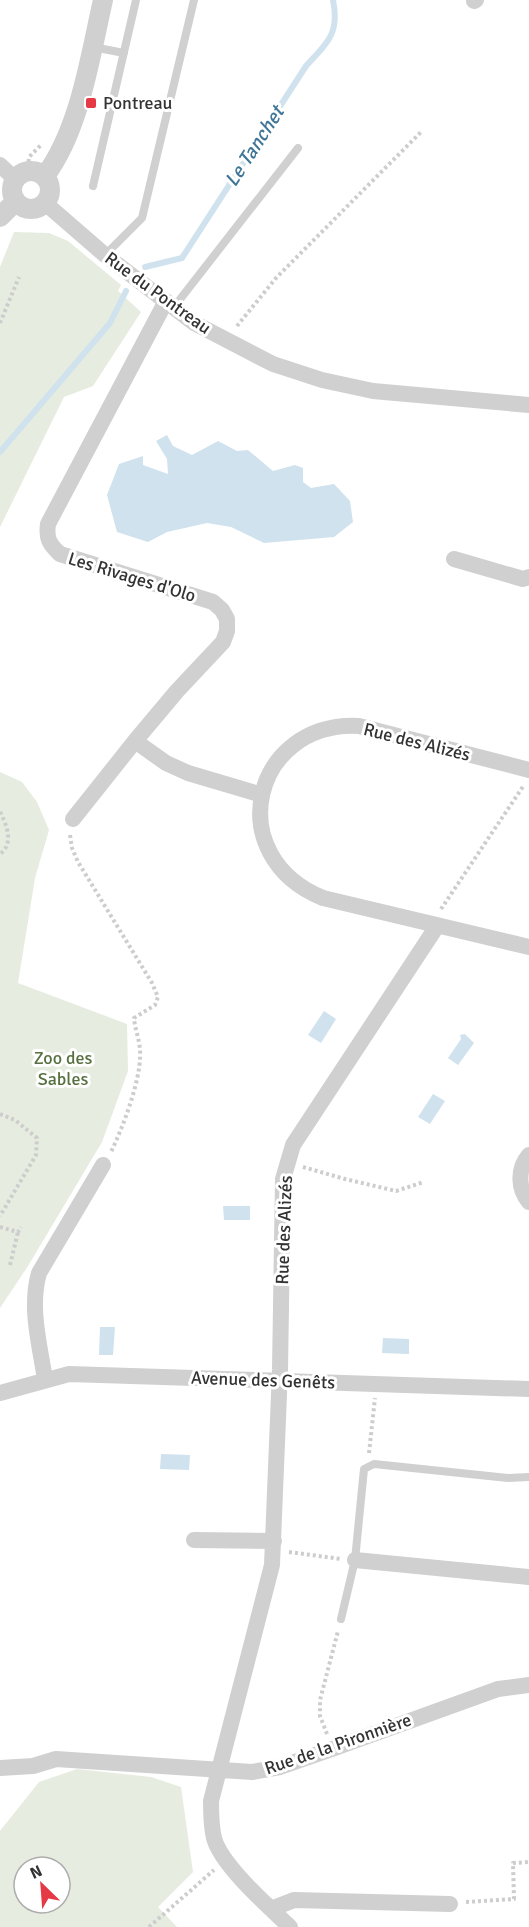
<svg xmlns="http://www.w3.org/2000/svg" width="529" height="1927" font-family="Signika,sans-serif">
  <rect width="100%" height="100%" fill="#fff"/>
  <path fill="#e6ecdf" fill-rule="evenodd" d="M 14,232 L 49,233 L 68,241 L 121,285 L 118,291 L 141,312 L 93,386 L 64,397 L 0,527 L 0,267 Z
    M 0,772 L 22,782 L 37,802 L 49,830 L 35,878 L 18,983 L 127,1024 L 128,1071 L 102,1142 L 28,1266 L 0,1308 Z
    M 77,1769 L 151,1777 L 181,1787 L 193,1872 L 158,1907 L 177,1927 L 0,1927 L 0,1831 L 39,1782 ZM 24,1867 L 60,1867 L 60,1903 L 24,1903 Z"/>
  <path fill="#cfe2ee" d="M 167,435 L 173,446 L 192,455 L 218,441 L 237,451 L 248,450 L 273,471 L 295,465 L 303,468 L 303,482 L 311,488 L 334,484 L 350,501 L 353,522 L 334,537 L 264,543 L 231,527 L 207,523 L 167,532 L 148,542 L 117,532 L 107,495 L 119,464 L 143,456 L 143,465 L 168,474 L 167,459 L 156,441 Z
    M 324,1011 L 336,1019 L 321,1043 L 308,1035 Z
    M 465,1034 L 474,1043 L 458,1065 L 448,1058 L 461,1039 L 460,1035 Z
    M 433,1094 L 445,1101 L 430,1124 L 418,1117 Z
    M 223,1206 L 250,1206 L 250,1220 L 224,1220 Z
    M 100,1327 L 115,1327 L 113,1355 L 99,1355 Z
    M 383,1338 L 409,1339 L 409,1354 L 382,1353 Z
    M 161,1454 L 190,1455 L 189,1470 L 160,1469 Z"/>
  <g fill="none" stroke-linecap="round" stroke-linejoin="round">
    <path stroke="#cfe2ee" stroke-width="6" d="M 145,267 L 182,258 L 306,66 C 327,43 340,34 333,0
      M 0,452 L 110,323 L 126,291"/>
    <path stroke="#cdcdcd" stroke-width="4" stroke-dasharray="3 3" stroke-linecap="butt" d="M 28,168 L 29,157 L 41,145
      M 0,323 L 19,277
      M 237,326 L 276,278 L 422,131
      M 0,812 C 7,825 14,844 0,854
      M 70,835 L 72,848 L 78,862 L 152,983 L 158,997 L 155,1005 L 134,1018 C 135,1031 141,1042 140,1056 C 140,1082 123,1127 111,1152
      M 441,909 L 524,785
      M 0,1114 L 15,1120 L 37,1138 L 36,1155 L 0,1216
      M 303,1167 L 345,1179 L 396,1191 L 424,1182
      M 0,1227 L 18,1232 L 21,1227
      M 10,1265 L 18,1232
      M 369,1453 L 375,1398
      M 289,1552 L 341,1559
      M 327,1734 L 320,1716 L 320,1700 L 338,1631
      M 466,1902 L 514,1899 L 513,1863 L 529,1862
      M 149,1927 L 214,1870"/>
    <path stroke="#d0d0d0" stroke-width="8" d="M 93,47 L 124,53
      M 93,186 L 136,0
      M 105,255 L 142,218 L 194,0
      M 174,307 L 298,148
      M 341,1619 L 355,1560 L 364,1469 L 374,1464 L 508,1478 L 529,1477"/>
    <path stroke="#d0d0d0" stroke-width="16" d="M 474,1 L 476,0
      M 0,165 L 15,179
      M 45,203 L 105,255 L 194,323 L 273,364 L 322,380 L 373,391 L 529,405
      M 454,559 L 523,579 L 529,577
      M 135,741 L 166,763 L 188,773 L 262,795
      M 529,770 L 359,726 C 252,721 220,856 323,898 L 529,947
      M 73,819 L 135,741 L 177,691 L 223,642 L 227,631 L 227,619 L 222,610 L 213,602 L 60,554 C 49,544 46,538 48,524 L 166,301
      M 529,1155 C 517,1169 518,1189 529,1202
      M 45,1380 C 40,1345 29,1308 39,1273 L 103,1165
      M 0,1393 L 69,1374 L 529,1389
      M 194,1540 L 274,1541
      M 355,1560 L 529,1577
      M 0,1768 L 33,1766 L 56,1759 L 252,1772 L 280,1767 L 332,1749 L 498,1689 L 529,1685
      M 271,1909 L 294,1900 L 450,1904
      M 290,1927 C 269,1907 221,1865 214,1838 C 211,1826 211,1813 211,1801 L 272,1565 L 280,1370 L 283,1179 L 293,1145 L 437,926"/>
    <path stroke="#d0d0d0" stroke-width="20" d="M12 190a19 19 0 1 1 38 0a19 19 0 1 1-38 0Z
      M 45,176 C 80,129 90,57 103,0
      M 0,217 L 15,202"/>
  </g>
  <rect fill="#e63946" stroke="#fff" stroke-width="2" x="85" y="97" width="12" height="12" rx="3"/>
  <g text-anchor="middle" stroke-width="6" stroke-linejoin="round" paint-order="stroke">
    <g font-size="18" fill="#333" stroke="#fff" text-anchor="start">
      <text x="103" y="109">Pontreau</text>
    </g>
    <g font-size="18" fill="#333" stroke="#fff">
      <text transform="translate(158 293) rotate(36)" y="6">Rue du Pontreau</text>
      <text transform="translate(132 577) rotate(17)" y="6">Les Rivages d'Olo</text>
      <text transform="translate(417 742) rotate(14)" y="6">Rue des Alizés</text>
      <text transform="translate(284 1230) rotate(-88)" y="6">Rue des Alizés</text>
      <text transform="translate(263 1380) rotate(2)" y="6">Avenue des Genêts</text>
      <text transform="translate(338 1744) rotate(-19)" y="6">Rue de la Pironnière</text>
    </g>
    <g font-size="18" fill="#56703f" stroke="#fff">
      <text x="63" y="1064">Zoo des<tspan x="63" dy="21">Sables</tspan></text>
    </g>
    <g font-size="20" font-style="italic" fill="#3f7597" stroke="#fff">
      <text transform="translate(254 146) rotate(-57)" y="7">Le Tanchet</text>
    </g>
  </g>
  <g transform="translate(42 1885) rotate(335)"><circle r="28" fill="#ffffff" stroke="#adadad" stroke-width="1.5"/>
  <path d="M0-4.5L10 22L0 15L-10 22Z" fill="#e63946"/>
  <text y="-9" font-size="16" font-weight="bold" text-anchor="middle" fill="#333333">N</text>
  </g>
</svg>
